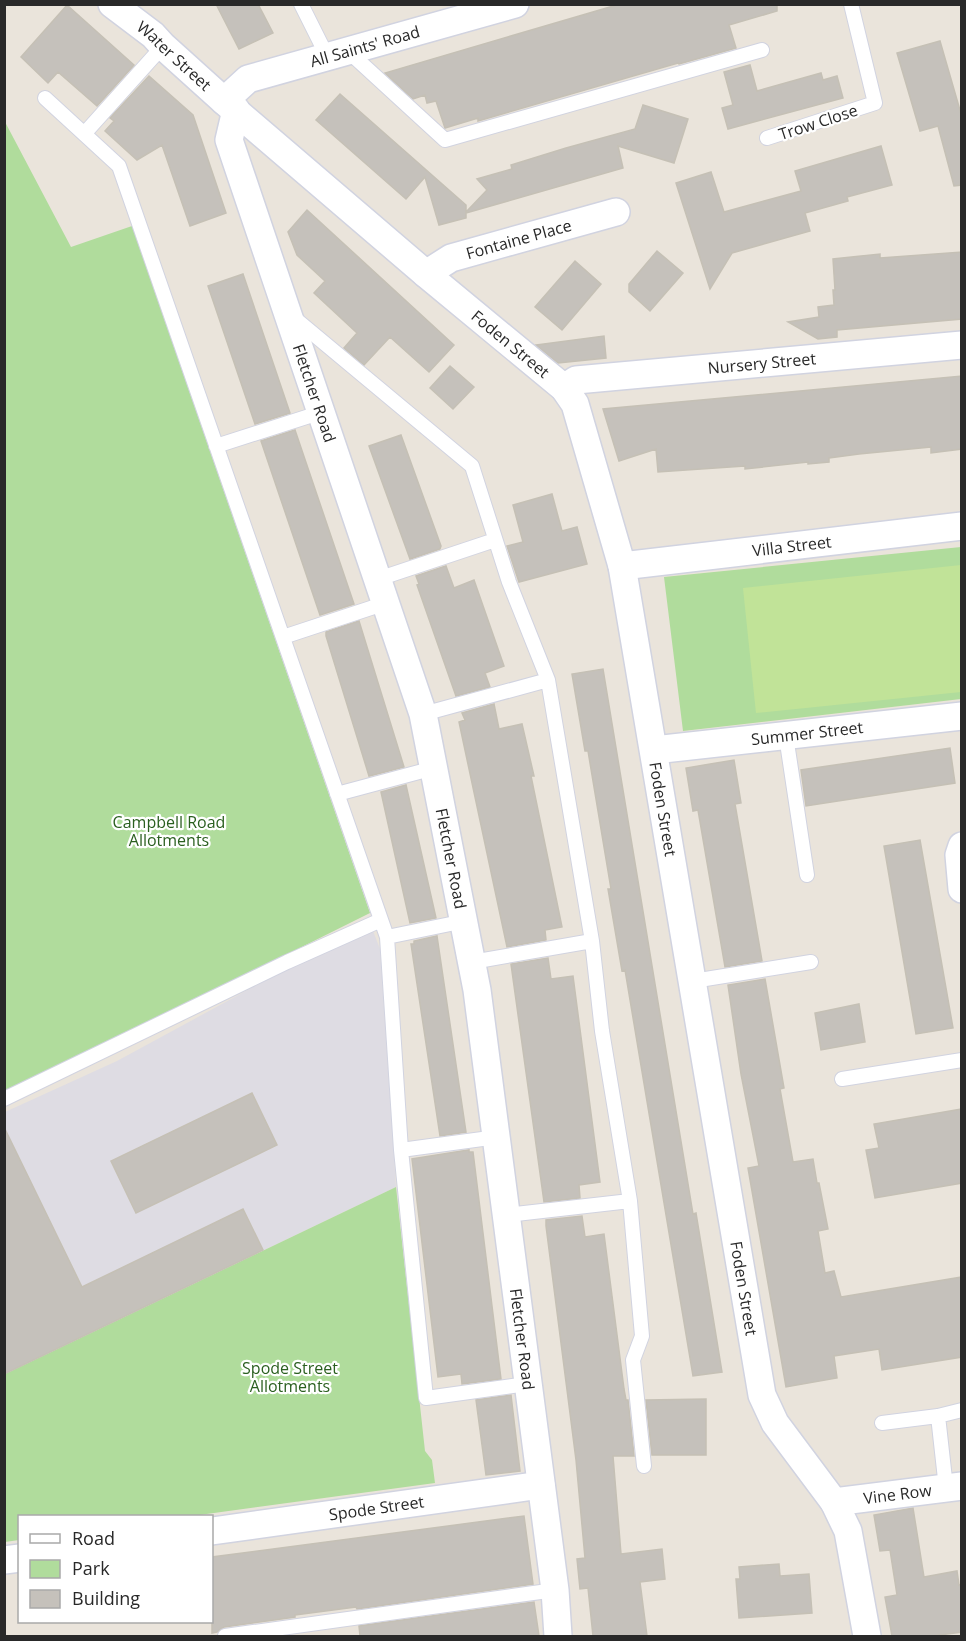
<svg xmlns="http://www.w3.org/2000/svg" width="966" height="1641" font-family="'Open Sans',sans-serif">
  <rect width="100%" height="100%" fill="#eae4db"/>
  <path fill="#dedce3" d="M 373,931 L 380,949 L 396,1187 L 5,1374 L 5,1112 L 117,1061 L 314,954 Z"/>
  <path fill="#b0dc9c" d="M 4,120 L 71,247 L 132,226 L 370,913 L 5,1095 Z
    M 961,547 L 961,699 L 683,731 L 664,577 Z
    M 396,1187 L 425,1451 L 432,1460 L 435,1483 L 192,1516 L 20,1516 L 19,1540 L 5,1542 L 5,1374 Z"/>
  <path fill="#c1e398" d="M 961,565 L 961,692 L 756,713 L 743,588 Z"/>
  <path fill="#c5c1bb" stroke="#c5c0b5" stroke-width="1.5" d="M 216,4 L 258,4 L 273,33 L 239,49 Z
    M 620,4 L 777,4 L 777,11 L 729,25 L 736,48 L 679,64 L 678,63 L 478,121 L 478,118 L 445,128 L 436,101 L 427,103 L 425,95 L 413,99 L 385,73 Z
    M 67,5 L 134,65 L 97,106 L 58,72 L 48,83 L 21,57 Z
    M 940,41 L 962,117 L 962,185 L 954,186 L 938,126 L 920,131 L 897,53 Z
    M 750,65 L 757,91 L 821,73 L 823,80 L 837,76 L 843,98 L 728,129 L 722,108 L 733,105 L 724,72 Z
    M 149,76 L 193,115 L 226,213 L 190,226 L 162,145 L 137,160 L 105,131 L 114,121 L 110,118 Z
    M 340,94 L 466,205 L 466,212 L 487,190 L 477,179 L 512,169 L 511,165 L 566,148 L 635,129 L 643,105 L 688,119 L 674,163 L 618,146 L 623,168 L 466,213 L 466,218 L 439,225 L 425,177 L 406,199 L 316,120 Z
    M 881,146 L 892,185 L 847,197 L 848,201 L 805,213 L 810,231 L 732,253 L 710,289 L 676,183 L 711,172 L 724,212 L 801,191 L 795,171 Z
    M 307,210 L 454,345 L 429,372 L 390,337 L 364,365 L 344,348 L 357,333 L 314,293 L 325,281 L 297,255 L 288,232 Z
    M 657,251 L 683,273 L 650,311 L 629,292 L 629,284 Z
    M 962,252 L 962,319 L 837,330 L 837,337 L 818,339 L 788,322 L 819,317 L 818,307 L 834,305 L 833,290 L 835,290 L 833,259 L 880,254 L 880,258 Z
    M 575,261 L 601,284 L 562,330 L 535,307 Z
    M 243,274 L 290,413 L 255,424 L 208,286 Z
    M 604,336 L 606,358 L 558,363 L 536,345 Z
    M 450,366 L 474,387 L 453,409 L 430,388 Z
    M 962,376 L 962,449 L 931,453 L 931,447 L 859,454 L 829,458 L 829,462 L 808,464 L 808,462 L 745,469 L 745,466 L 658,472 L 656,449 L 619,461 L 603,409 Z
    M 295,430 L 354,604 L 320,615 L 261,441 Z
    M 401,435 L 441,546 L 440,549 L 410,559 L 369,446 Z
    M 552,494 L 562,531 L 577,527 L 587,564 L 519,582 L 507,546 L 523,542 L 513,505 Z
    M 446,566 L 454,588 L 474,580 L 504,666 L 485,673 L 490,687 L 456,696 L 417,585 L 419,584 L 416,576 Z
    M 359,621 L 404,767 L 369,776 L 326,636 L 326,632 Z
    M 603,669 L 693,1214 L 696,1213 L 722,1372 L 693,1376 L 625,970 L 622,971 L 608,889 L 611,889 L 588,751 L 585,751 L 572,674 Z
    M 494,704 L 499,729 L 522,724 L 534,776 L 531,776 L 562,927 L 545,930 L 546,940 L 507,947 L 459,722 L 465,720 L 462,713 Z
    M 950,748 L 955,783 L 806,806 L 801,770 Z
    M 734,760 L 741,803 L 735,804 L 762,961 L 725,967 L 698,810 L 693,811 L 686,768 Z
    M 406,785 L 436,918 L 410,923 L 381,792 Z
    M 920,840 L 953,1028 L 916,1034 L 884,846 Z
    M 437,936 L 466,1132 L 440,1136 L 411,944 L 414,944 L 414,941 Z
    M 548,958 L 551,979 L 573,976 L 600,1182 L 579,1185 L 580,1198 L 544,1202 L 511,964 Z
    M 765,979 L 784,1088 L 780,1089 L 793,1162 L 813,1159 L 817,1183 L 819,1183 L 828,1229 L 818,1231 L 825,1273 L 834,1271 L 841,1297 L 962,1277 L 962,1357 L 882,1370 L 879,1349 L 834,1356 L 837,1378 L 786,1387 L 748,1168 L 759,1166 L 741,1074 L 728,985 Z
    M 859,1004 L 865,1042 L 821,1050 L 815,1013 Z
    M 252,1093 L 277,1145 L 136,1213 L 111,1161 Z
    M 962,1109 L 962,1183 L 875,1198 L 866,1150 L 879,1148 L 874,1124 Z
    M 4,1127 L 82,1287 L 243,1209 L 263,1250 L 4,1374 Z
    M 469,1150 L 469,1152 L 473,1152 L 501,1379 L 462,1384 L 461,1374 L 438,1377 L 412,1159 Z
    M 582,1216 L 585,1237 L 604,1234 L 624,1389 L 626,1400 L 628,1400 L 634,1456 L 613,1456 L 621,1554 L 662,1549 L 665,1579 L 640,1582 L 647,1636 L 593,1636 L 588,1588 L 580,1589 L 577,1559 L 585,1558 L 576,1460 L 546,1226 L 546,1220 Z
    M 511,1395 L 520,1471 L 486,1475 L 476,1400 Z
    M 706,1399 L 706,1455 L 652,1455 L 646,1400 Z
    M 913,1508 L 924,1577 L 957,1571 L 959,1585 L 962,1584 L 962,1632 L 932,1636 L 892,1636 L 885,1597 L 897,1595 L 890,1550 L 880,1551 L 874,1515 Z
    M 524,1516 L 533,1584 L 357,1609 L 356,1607 L 295,1615 L 295,1617 L 224,1627 L 217,1632 L 212,1633 L 212,1557 Z
    M 779,1564 L 780,1576 L 809,1574 L 812,1613 L 739,1618 L 736,1579 L 740,1579 L 739,1567 Z
    M 534,1602 L 539,1636 L 360,1636 L 359,1626 Z"/>
  <g fill="none" stroke-linecap="round" stroke-linejoin="round">
    <g stroke="#d1d3e0" stroke-width="16">
      <path id="service" d="M 301,4 L 327,56
        M 349,52 L 445,140 L 762,50
        M 45,98 L 119,166 L 387,937 L 401,1150 L 426,1398 L 527,1384
        M 84,134 L 163,46
        M 767,138 L 875,103 L 851,4
        M 293,317 L 472,466 L 509,582 L 548,680 L 592,941 L 602,1031 L 630,1201 L 642,1336 L 633,1360 L 644,1466
        M 216,446 L 322,412
        M 378,579 L 495,540
        M 283,637 L 386,603
        M 423,714 L 548,680
        M 786,736 L 807,875
        M 337,794 L 434,768
        M 387,937 L 465,921
        M 472,962 L 592,941
        M 693,981 L 811,962
        M 842,1079 L 962,1060
        M 4,1099 L 287,962 L 381,920
        M 401,1150 L 497,1137
        M 507,1215 L 630,1201
        M 938,1416 L 946,1488
        M 882,1423 L 938,1416 L 962,1410
        M 225,1636 L 555,1590"/>
    </g>
    <g stroke="#d1d3e0" stroke-width="30">
      <g id="minor">
        <path id="s1" d="M 112,4 L 153,35 L 163,46 L 224,101 L 426,274 L 564,388 L 575,404 L 622,566 L 762,1395 L 775,1423 L 834,1502 L 848,1531 L 867,1636"/>
        <path id="s2" d="M 224,101 L 248,79 L 515,4"/>
        <path id="s3" d="M 236,110 L 229,140 L 423,714 L 477,990 L 555,1590 L 558,1636"/>
        <path id="s4" d="M 426,274 L 451,258 L 616,212"/>
        <path id="s5" d="M 564,388 L 576,380 L 962,345"/>
        <path id="s6" d="M 622,566 L 962,526"/>
        <path id="s7" d="M 654,750 L 962,716"/>
        <path d="M 962,846 L 959,855 L 962,889"/>
        <path id="s8" d="M 834,1502 L 962,1486"/>
        <path id="s9" d="M 212,1531 L 541,1485"/>
        <path d="M 4,1560 L 20,1558"/>
      </g>
    </g>
    <use href="#service" stroke="#fff" stroke-width="14"/>
    <use href="#minor" stroke="#fff" stroke-width="27"/>
  </g>
  <g text-anchor="middle" stroke-width="4.5" stroke-linejoin="round" paint-order="stroke">
    <g font-size="16" fill="#292929" stroke="#fff">
      <text dy="6" stroke="none"><textPath href="#s2" startOffset="154">All Saints' Road</textPath></text>
      <text dy="6" stroke="none"><textPath href="#s1" startOffset="81">Water Street</textPath></text>
      <text transform="translate(818 122) rotate(-18)" y="6">Trow Close</text>
      <text dy="6" stroke="none"><textPath href="#s4" startOffset="100">Fontaine Place</textPath></text>
      <text dy="6" stroke="none"><textPath href="#s1" startOffset="524">Foden Street</textPath></text>
      <text dy="6" stroke="none"><textPath href="#s5" startOffset="201">Nursery Street</textPath></text>
      <text dy="6" stroke="none"><textPath href="#s3" startOffset="298">Fletcher Road</textPath></text>
      <text dy="6" stroke="none"><textPath href="#s6" startOffset="171">Villa Street</textPath></text>
      <text dy="6" stroke="none"><textPath href="#s7" startOffset="154">Summer Street</textPath></text>
      <text dy="6" stroke="none"><textPath href="#s1" startOffset="1028">Foden Street</textPath></text>
      <text dy="6" stroke="none"><textPath href="#s3" startOffset="784">Fletcher Road</textPath></text>
      <text dy="6" stroke="none"><textPath href="#s1" startOffset="1514">Foden Street</textPath></text>
      <text dy="6" stroke="none"><textPath href="#s3" startOffset="1270">Fletcher Road</textPath></text>
      <text dy="6" stroke="none"><textPath href="#s8" startOffset="64">Vine Row</textPath></text>
      <text dy="6" stroke="none"><textPath href="#s9" startOffset="166">Spode Street</textPath></text>
    </g>
    <g font-size="16" fill="#2a5f1f" stroke="#fff">
      <text x="169" y="828">Campbell Road<tspan x="169" dy="18">Allotments</tspan></text>
      <text x="290" y="1374">Spode Street<tspan x="290" dy="18">Allotments</tspan></text>
    </g>
  </g>
  <rect width="966" height="1641" fill="none" stroke="#292929" stroke-width="12"/>
  <rect x="18" y="1515" width="195" height="108" fill="#ffffff" stroke="#a9a9a9" stroke-width="1.5"/>
  <rect x="30" y="1534" width="30" height="9" fill="#ffffff" stroke="#a9a9a9" stroke-width="1.5"/>
  <text x="72" y="1545" font-size="18" fill="#292929">Road</text>
  <rect x="30" y="1560" width="30" height="18" fill="#b0dc9c" stroke="#a9a9a9" stroke-width="1.5"/>
  <text x="72" y="1575" font-size="18" fill="#292929">Park</text>
  <rect x="30" y="1590" width="30" height="18" fill="#c5c1bb" stroke="#a9a9a9" stroke-width="1.5"/>
  <text x="72" y="1605" font-size="18" fill="#292929">Building</text>
</svg>
